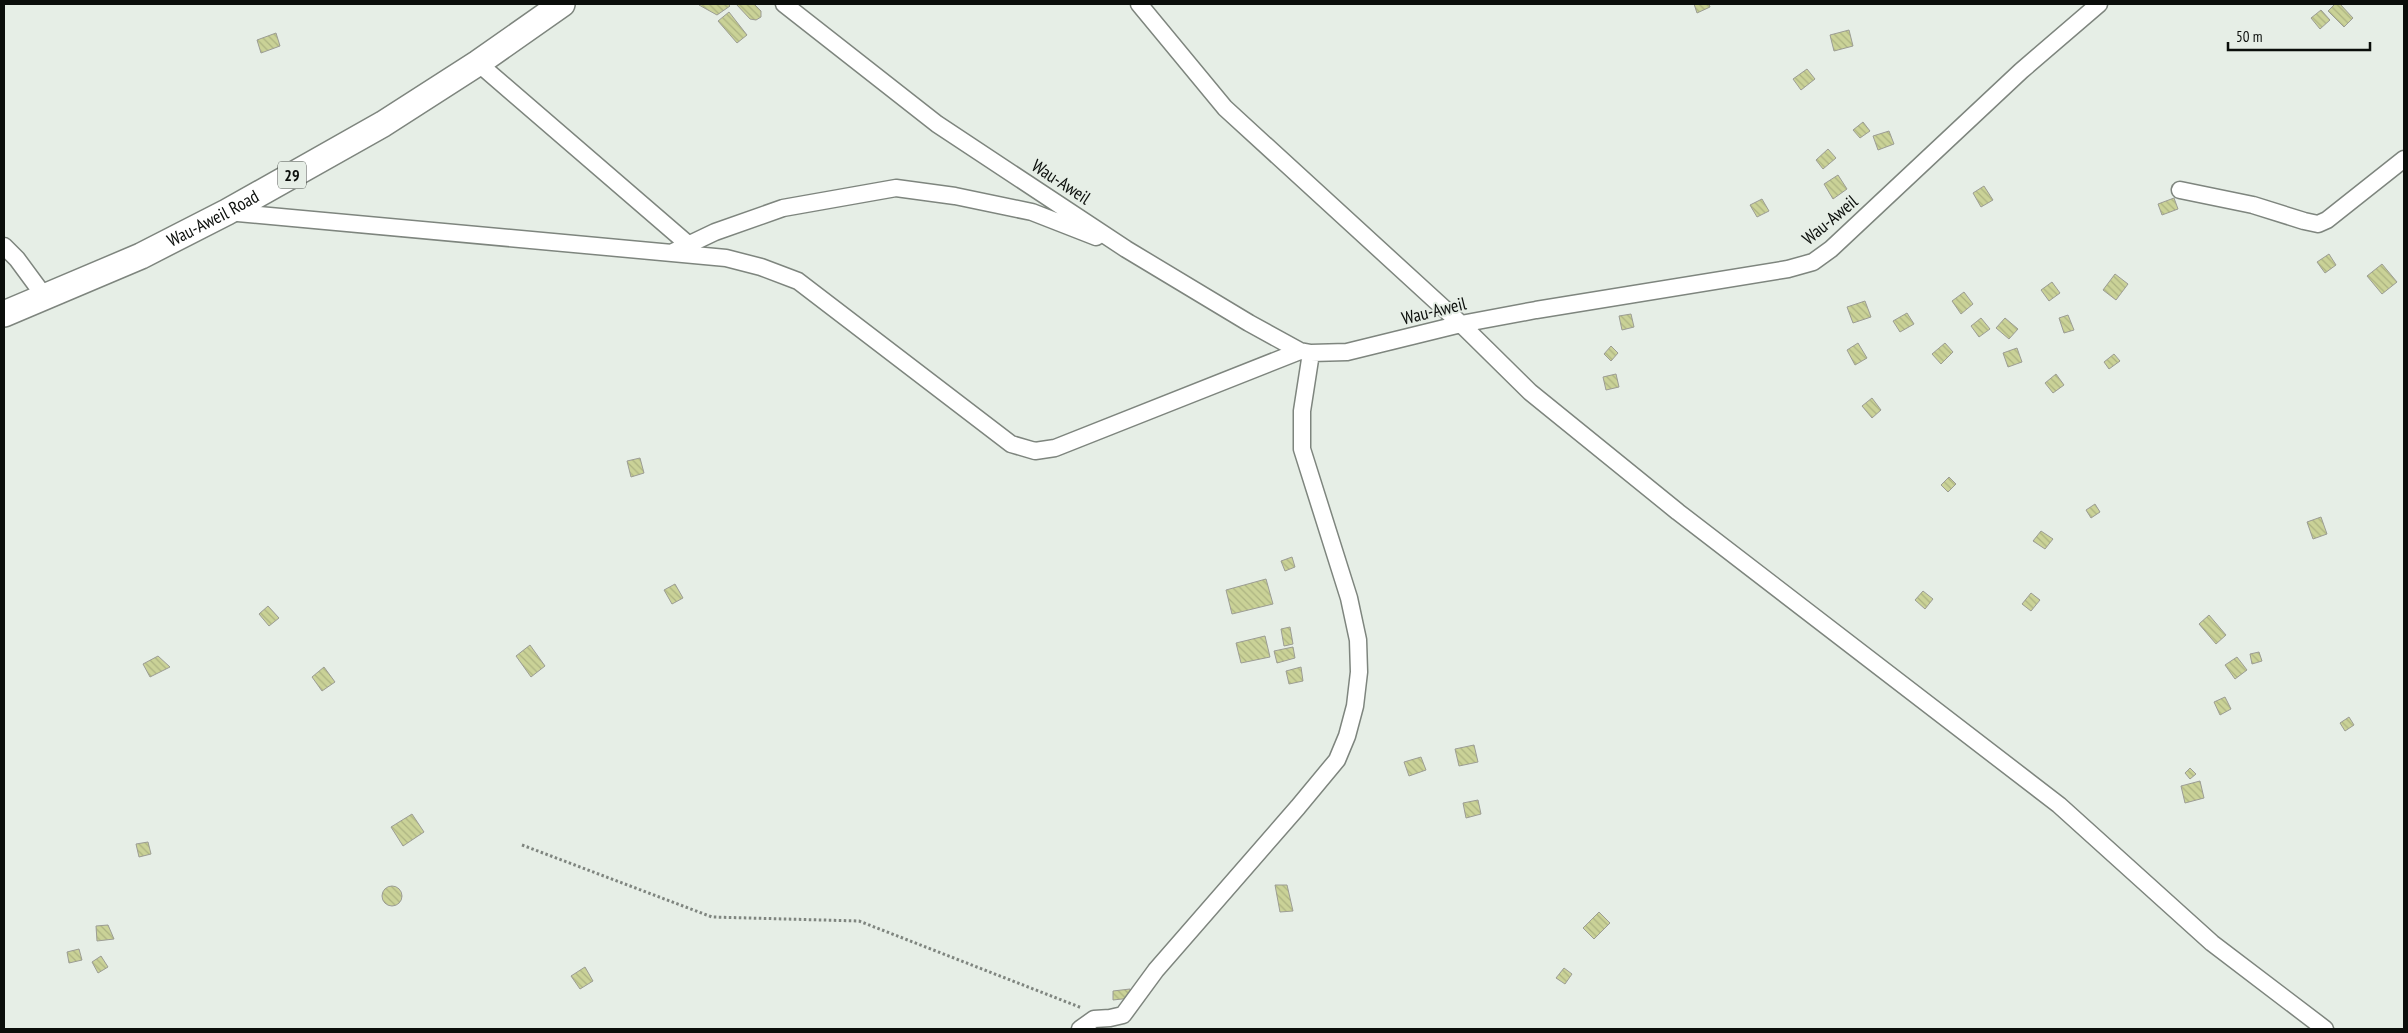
<svg xmlns="http://www.w3.org/2000/svg" width="2408" height="1033" font-family="'PT Sans Narrow',sans-serif">
  <defs>
    <pattern id="building-back-hatch" width="6" height="6" patternUnits="userSpaceOnUse" patternTransform="scale(1.25)"><rect width="6" height="6" fill="#cad297"/><path d="M-1 5l2 2M0 0l6 6M5-1l2 2" fill="none" stroke="#acb381"/></pattern>
  </defs>
  <rect width="100%" height="100%" fill="#e6eee6"/>
  <path fill="url(#building-back-hatch)" stroke="#9c9d94" d="M 700,4 L 728,4 L 730,6 L 717,15 L 699,5 Z
    M 736,4 L 754,4 L 761,11 L 761,17 L 756,20 L 750,19 Z
    M 1694,4 L 1709,4 L 1710,7 L 1697,13 Z
    M 2335,4 L 2340,4 L 2353,18 L 2344,27 L 2328,11 Z
    M 2321,10 L 2330,20 L 2320,29 L 2311,18 Z
    M 729,12 L 747,35 L 737,43 L 718,21 Z
    M 1849,30 L 1853,46 L 1834,51 L 1830,35 Z
    M 276,33 L 280,46 L 261,53 L 257,40 Z
    M 1807,69 L 1815,79 L 1801,90 L 1793,79 Z
    M 1863,122 L 1870,131 L 1860,138 L 1853,130 Z
    M 1889,131 L 1894,144 L 1878,150 L 1873,136 Z
    M 1828,149 L 1836,158 L 1823,169 L 1816,160 Z
    M 1838,175 L 1847,189 L 1833,199 L 1824,184 Z
    M 1984,186 L 1993,200 L 1981,207 L 1973,193 Z
    M 2174,198 L 2178,209 L 2162,215 L 2158,204 Z
    M 1762,199 L 1769,211 L 1757,217 L 1750,205 Z
    M 2329,254 L 2336,265 L 2325,273 L 2317,262 Z
    M 2382,264 L 2397,282 L 2382,294 L 2367,276 Z
    M 2115,274 L 2128,284 L 2116,300 L 2103,290 Z
    M 2052,282 L 2060,293 L 2049,301 L 2041,290 Z
    M 1964,292 L 1973,304 L 1961,314 L 1952,301 Z
    M 1865,301 L 1871,317 L 1853,323 L 1847,307 Z
    M 1907,313 L 1914,324 L 1900,332 L 1893,321 Z
    M 1631,314 L 1634,327 L 1622,330 L 1619,316 Z
    M 2068,315 L 2074,330 L 2064,333 L 2059,318 Z
    M 1981,318 L 1990,329 L 1979,337 L 1971,326 Z
    M 2005,318 L 2018,329 L 2009,339 L 1996,328 Z
    M 1858,343 L 1867,358 L 1855,365 L 1847,350 Z
    M 1945,343 L 1953,352 L 1941,364 L 1932,354 Z
    M 1611,346 L 1618,353 L 1611,361 L 1604,354 Z
    M 2017,348 L 2022,362 L 2008,367 L 2003,353 Z
    M 2114,354 L 2120,361 L 2109,369 L 2104,362 Z
    M 1616,374 L 1619,387 L 1606,390 L 1603,377 Z
    M 2056,374 L 2064,385 L 2053,393 L 2045,383 Z
    M 1872,398 L 1881,410 L 1872,418 L 1862,406 Z
    M 640,458 L 644,473 L 631,477 L 627,461 Z
    M 1949,477 L 1956,484 L 1948,492 L 1941,485 Z
    M 2095,504 L 2100,512 L 2091,518 L 2086,510 Z
    M 2321,517 L 2327,534 L 2313,539 L 2307,522 Z
    M 2041,531 L 2053,539 L 2045,549 L 2033,541 Z
    M 1292,557 L 1295,567 L 1285,571 L 1281,561 Z
    M 1266,579 L 1273,604 L 1232,614 L 1226,590 Z
    M 675,584 L 683,598 L 672,604 L 664,590 Z
    M 1923,591 L 1933,599 L 1925,609 L 1915,600 Z
    M 2031,593 L 2040,600 L 2031,611 L 2022,604 Z
    M 268,606 L 279,618 L 269,626 L 259,614 Z
    M 2209,615 L 2226,635 L 2216,644 L 2199,624 Z
    M 1290,627 L 1293,644 L 1284,646 L 1281,629 Z
    M 1265,636 L 1270,657 L 1241,663 L 1236,643 Z
    M 530,645 L 545,666 L 531,677 L 516,656 Z
    M 1293,647 L 1295,658 L 1277,663 L 1274,651 Z
    M 2259,652 L 2262,661 L 2252,664 L 2250,654 Z
    M 158,656 L 170,667 L 150,677 L 143,664 Z
    M 2237,657 L 2247,670 L 2235,679 L 2225,665 Z
    M 324,667 L 335,682 L 322,691 L 312,677 Z
    M 1301,667 L 1303,681 L 1289,684 L 1286,671 Z
    M 2225,697 L 2231,709 L 2220,715 L 2214,702 Z
    M 2349,717 L 2354,725 L 2345,731 L 2340,723 Z
    M 1474,745 L 1478,762 L 1459,766 L 1455,749 Z
    M 1421,757 L 1426,770 L 1409,776 L 1404,762 Z
    M 2190,768 L 2196,774 L 2190,779 L 2185,773 Z
    M 2200,781 L 2204,798 L 2185,803 L 2181,786 Z
    M 1478,800 L 1481,814 L 1466,818 L 1463,803 Z
    M 412,814 L 424,832 L 403,846 L 391,827 Z
    M 148,842 L 151,854 L 139,857 L 136,844 Z
    M 1275,885 L 1287,885 L 1293,911 L 1280,912 Z
    M382 896a10 10 0 1 1 20 0a10 10 0 1 1-20 0Z
    M 1599,912 L 1610,923 L 1594,939 L 1583,928 Z
    M 108,925 L 114,939 L 97,941 L 96,926 Z
    M 79,949 L 82,960 L 69,963 L 67,952 Z
    M 101,956 L 108,967 L 98,973 L 92,962 Z
    M 585,967 L 593,981 L 580,989 L 571,976 Z
    M 1564,968 L 1572,974 L 1565,984 L 1556,978 Z
    M 1130,989 L 1131,998 L 1113,1000 L 1113,991 Z"/>
  <g fill="none" stroke-linecap="round" stroke-linejoin="round">
    <g stroke="#7e857e" stroke-width="19">
      <path id="street" d="M 784,4 L 937,124 L 1126,249 L 1249,323 L 1300,351 L 1311,353 L 1347,352 L 1461,324 L 1536,310 L 1788,269 L 1813,262 L 1831,249 L 2021,71 L 2099,4
        M 1139,4 L 1225,108 L 1461,324 L 1530,392 L 1678,512 L 2059,805 L 2212,943 L 2325,1029
        M 478,63 L 689,245
        M 2180,190 L 2253,205 L 2304,221 L 2318,224 L 2327,220 L 2404,159
        M 227,212 L 726,258 L 761,267 L 798,281 L 1011,444 L 1035,451 L 1055,448 L 1300,351
        M 4,246 L 17,259 L 45,297
        M 673,252 L 715,232 L 783,208 L 896,188 L 955,196 L 1032,212 L 1096,237
        M 1080,1029 L 1094,1019 L 1110,1018 L 1123,1015 L 1156,970 L 1298,807 L 1337,760 L 1347,736 L 1355,706 L 1359,672 L 1358,640 L 1349,598 L 1302,449 L 1302,411 L 1311,353"/>
    </g>
    <g stroke="#7e857e" stroke-width="28">
      <g id="primary">
        <path id="s1" d="M 4,314 L 141,256 L 227,212 L 383,124 L 478,63 L 562,4"/>
      </g>
    </g>
    <path stroke="#7f857f" stroke-width="3" stroke-dasharray="2.5 2.5" stroke-linecap="butt" d="M 522,845 L 712,917 L 859,921 L 1082,1008"/>
    <use href="#street" stroke="#fff" stroke-width="16"/>
    <use href="#primary" stroke="#fff" stroke-width="25"/>
  </g>
  <g text-anchor="middle" stroke-width="4" stroke-linejoin="round" paint-order="stroke">
    <rect fill="#e6eee6" stroke="#4d514d" stroke-width="1" x="278" y="161.5" width="28" height="27" rx="4"/>
    <g font-size="16" font-weight="bold" fill="#0b0e0b">
      <text x="292" y="181">29</text>
    </g>
    <g font-size="18" fill="#0b0e0b" stroke="#e6eee6">
      <text transform="translate(1061 182) rotate(33)" y="6">Wau-Aweil</text>
      <text dy="6" stroke="none"><textPath href="#s1" startOffset="230">Wau-Aweil Road</textPath></text>
      <text transform="translate(1830 220) rotate(-40)" y="6">Wau-Aweil</text>
      <text transform="translate(1434 311) rotate(-14)" y="6">Wau-Aweil</text>
    </g>
  </g>
  <rect width="2408" height="1033" fill="none" stroke="#0b0e0b" stroke-width="10"/>
  <path d="M2228 42v8h142v-8" fill="none" stroke="#0b0e0b" stroke-width="2.5"/>
  <text x="2236" y="42" font-size="15" fill="#0b0e0b" stroke="#e6eee6" stroke-width="4" paint-order="stroke">50 m</text>
</svg>
